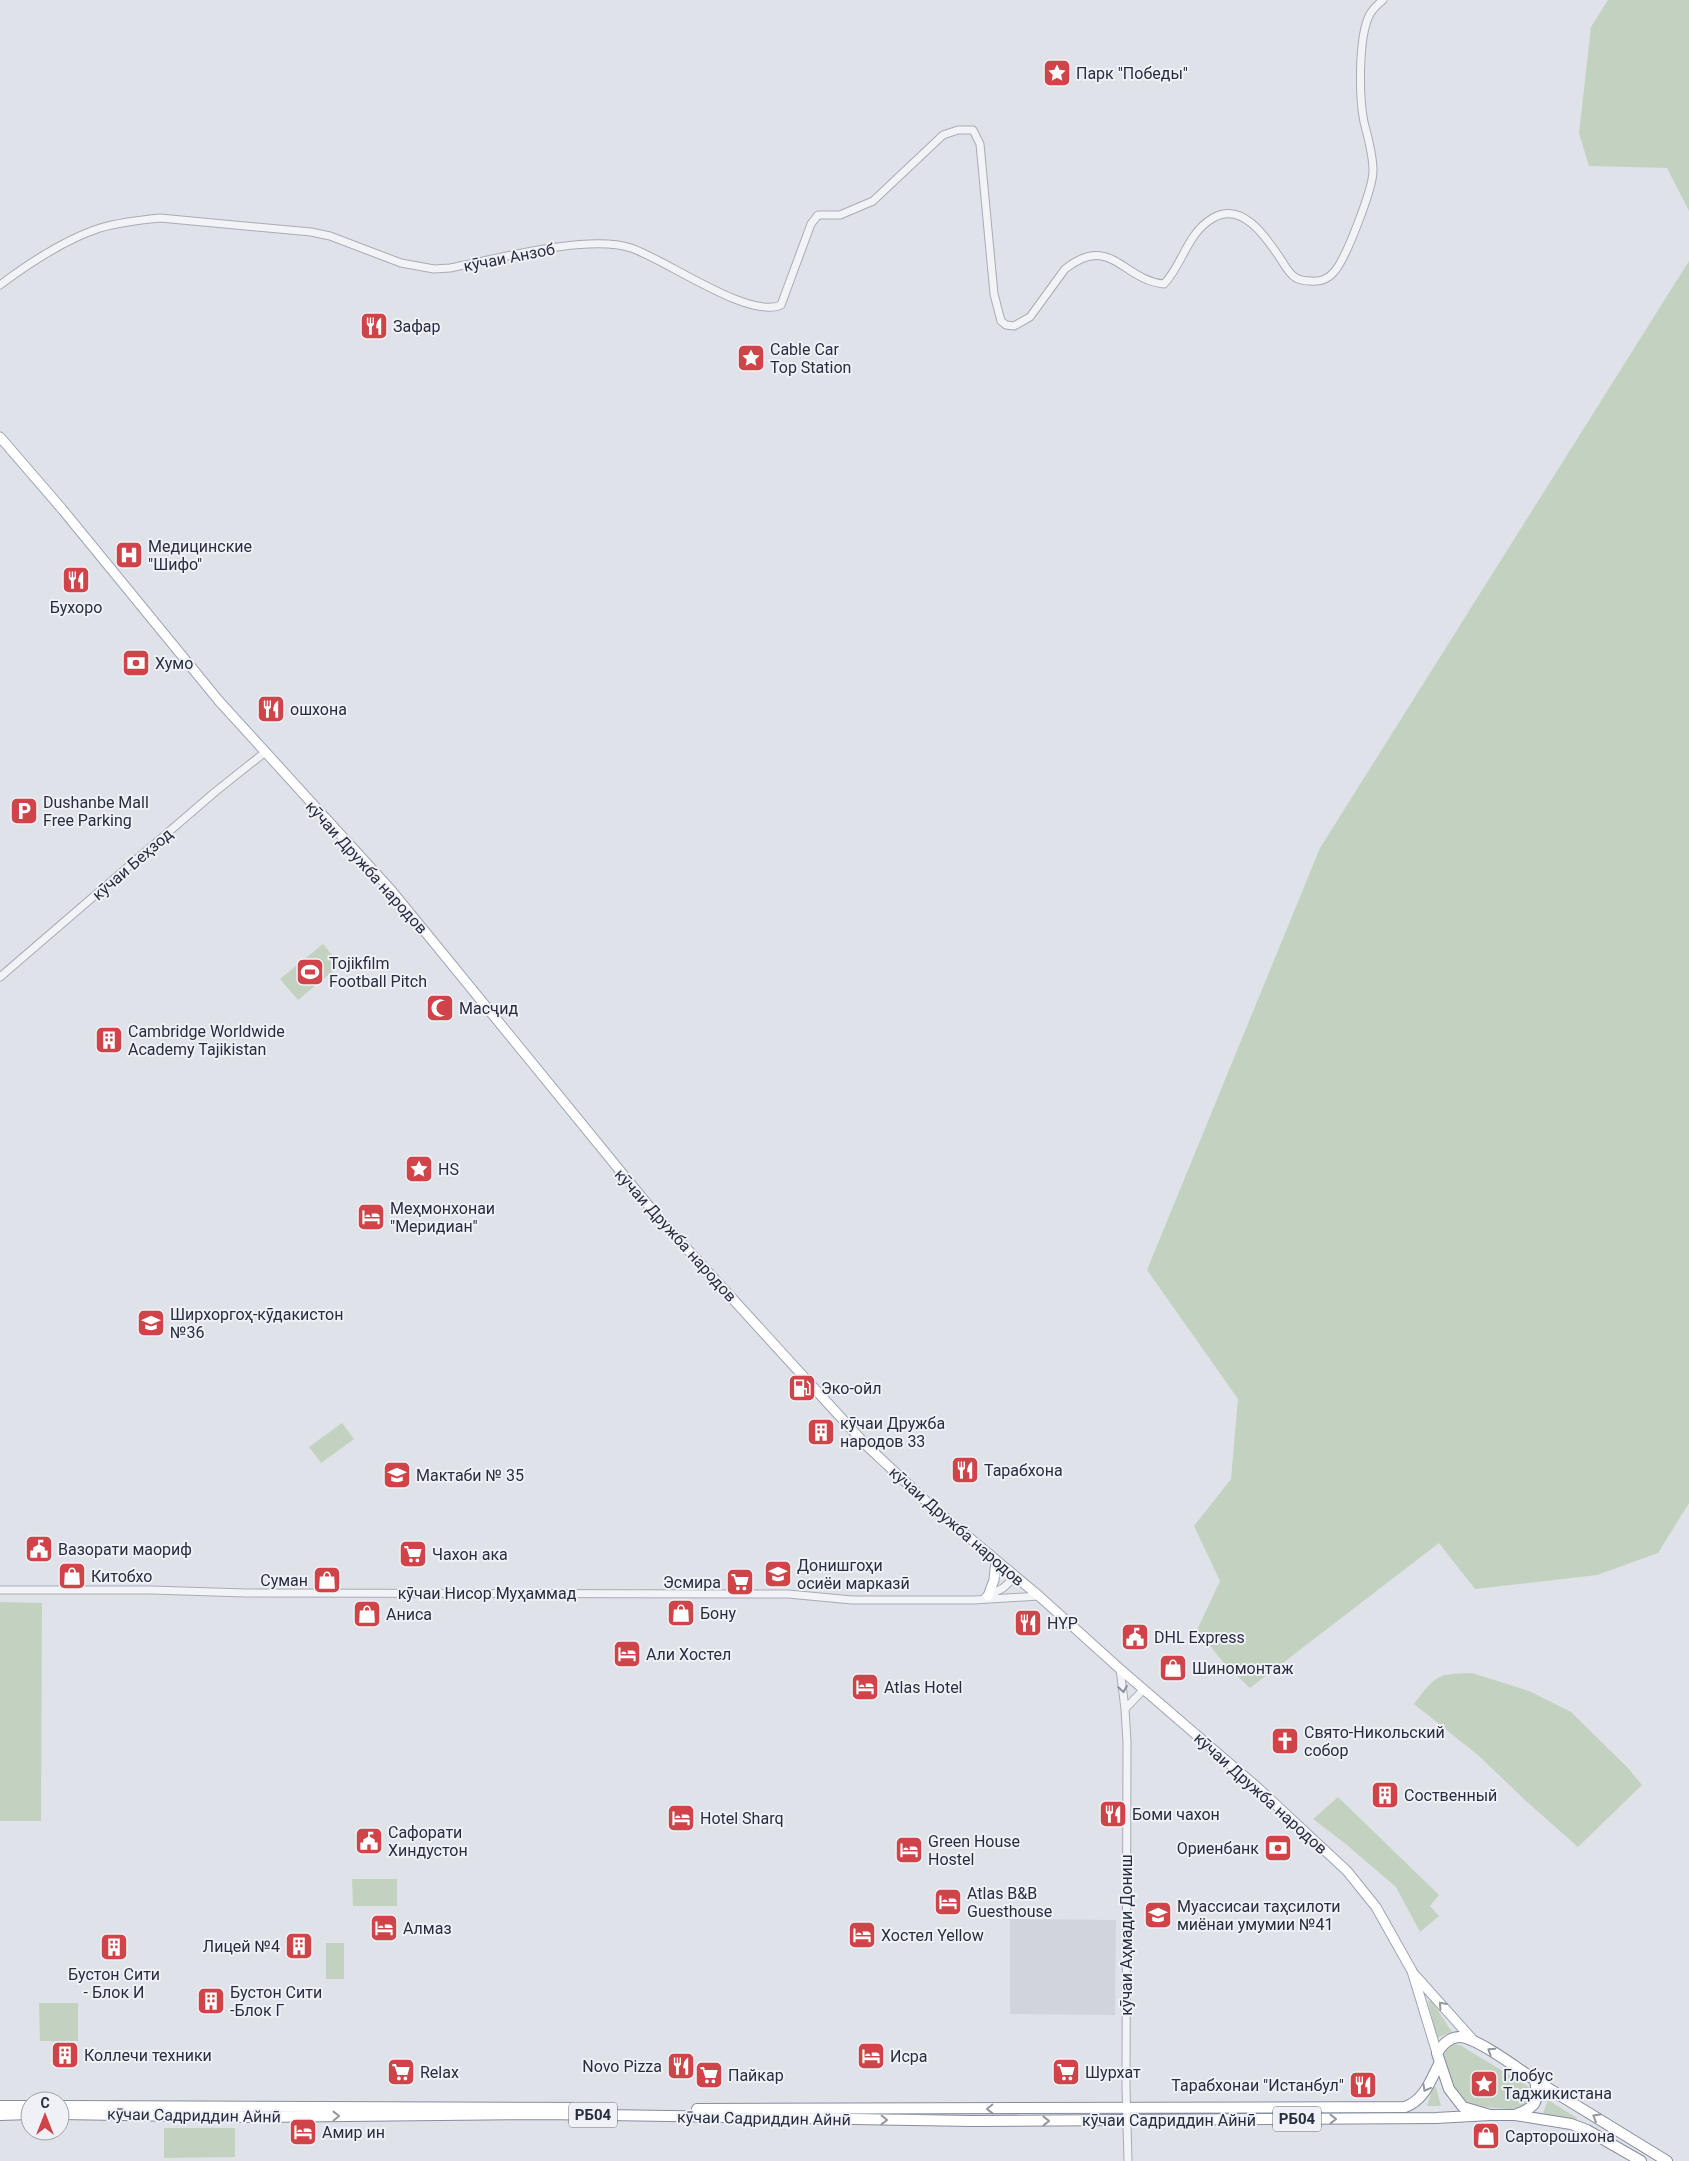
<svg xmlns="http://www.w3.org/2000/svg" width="1689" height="2161" font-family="Roboto,sans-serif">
  <rect width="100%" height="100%" fill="#dfe2e8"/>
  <path fill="#d1d4dd" d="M 1010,1919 L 1116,1920 L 1115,2015 L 1010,2014 Z"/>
  <path fill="#c3d2c0" d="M 1608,0 L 1689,0 L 1689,211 L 1667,168 L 1589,166 L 1579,133 L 1591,27 Z
    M 1689,261 L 1689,1503 L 1658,1553 L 1597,1575 L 1475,1589 L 1439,1543 L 1250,1688 L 1223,1662 L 1197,1630 L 1220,1581 L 1194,1526 L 1231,1479 L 1238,1399 L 1147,1270 L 1320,848 Z
    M 323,944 L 340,965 L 298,1000 L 280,979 Z
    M 342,1423 L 354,1439 L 321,1463 L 309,1447 Z
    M 0,1602 L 42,1603 L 41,1821 L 0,1821 Z
    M 1472,1673 L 1529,1691 L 1571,1712 L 1628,1768 L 1642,1785 L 1578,1847 L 1526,1801 L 1479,1756 L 1414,1704 C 1436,1675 1436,1674 1472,1673 Z
    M 1338,1797 L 1439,1895 L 1430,1906 L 1439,1916 L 1420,1932 L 1396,1887 L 1347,1845 L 1313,1819 Z
    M 352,1879 L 397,1879 L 397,1906 L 353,1906 Z
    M 326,1943 L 344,1943 L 344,1979 L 326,1979 Z
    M 1431,2000 L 1452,2032 L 1437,2038 L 1428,2001 Z
    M 39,2003 L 78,2003 L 78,2041 L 40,2041 Z
    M 1453,2044 L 1460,2045 L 1529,2087 L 1530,2096 L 1524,2110 L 1470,2106 L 1455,2094 L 1443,2056 L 1447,2049 Z
    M 1433,2087 L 1436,2087 L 1441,2106 L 1427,2106 Z
    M 1548,2100 L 1577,2118 L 1576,2121 L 1543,2113 Z
    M 164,2128 L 235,2128 L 235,2157 L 164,2158 Z"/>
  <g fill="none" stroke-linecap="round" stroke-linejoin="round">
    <g stroke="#a8acb6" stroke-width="9">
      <path id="minor" d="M 0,285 C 28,264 66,239 100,228 C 120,222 140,220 160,218 L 311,232 L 330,236 L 401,263 L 434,269 L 450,268 C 496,259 588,234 631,248 C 665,259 749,320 781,305 L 811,224 L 818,215 L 840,215 L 873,201 L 943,135 L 958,130 L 973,130 L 980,144 L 994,294 L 1001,321 L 1006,325 L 1014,326 L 1030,317 L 1065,269 C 1111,233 1122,280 1164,284 C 1183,264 1187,233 1213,218 C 1242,201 1266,237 1280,258 C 1284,264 1289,274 1296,278 C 1300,280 1306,281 1311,281 C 1320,282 1328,279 1334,272 C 1346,259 1373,188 1373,171 C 1373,154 1368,138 1364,122 C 1359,98 1358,36 1370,14 C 1373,9 1378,4 1383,0
        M 0,977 L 215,792 L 264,753
        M 0,1590 L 151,1590 L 246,1593 L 788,1594 L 852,1600 L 974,1600 L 1039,1596
        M 985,1597 L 1003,1588 L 1015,1577
        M 1120,1669 L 1125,1709 L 1127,1742 L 1126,2087 L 1128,2161
        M 1125,1709 L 1144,1689"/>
    </g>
    <g stroke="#9ea5b4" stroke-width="11">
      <path id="major" d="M 0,437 L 62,509 L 219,701 L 391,890 L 657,1216 L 866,1445 L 929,1504 L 1039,1596 L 1120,1669 L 1258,1788 L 1347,1871 L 1376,1907 L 1412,1971 L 1437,2053
        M 988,1596 L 994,1580 L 996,1560
        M 1413,1973 L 1473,2040"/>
    </g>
    <g stroke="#868d9f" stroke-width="12">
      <path id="highway" d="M 1535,2080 L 1667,2161
        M 0,2106 L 30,2106
        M 60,2106 L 610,2108
        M 697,2109 L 1405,2107 C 1425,2100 1431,2079 1440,2062
        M 60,2114 L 244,2117 L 543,2114 L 973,2121 L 1436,2118 L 1490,2115
        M 0,2115 L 30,2114
        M 1515,2115 C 1537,2106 1539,2103 1535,2080 C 1520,2070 1474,2035 1458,2037 C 1448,2038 1442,2045 1437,2053 L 1449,2089 L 1463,2107 L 1490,2115 L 1515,2115 L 1571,2124 L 1587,2130 L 1641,2161"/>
    </g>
    <use href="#minor" stroke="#f2f3f7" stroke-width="7"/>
    <use href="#major" stroke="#fff" stroke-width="9"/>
    <use href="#highway" stroke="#fff" stroke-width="10"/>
  </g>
  <defs><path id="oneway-chevron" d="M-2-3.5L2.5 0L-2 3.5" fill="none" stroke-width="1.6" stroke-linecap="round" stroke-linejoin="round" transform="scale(1.25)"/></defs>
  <use stroke="#8d909c" href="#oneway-chevron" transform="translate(1123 1689) rotate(81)"/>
  <g stroke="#9496a0">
    <use href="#oneway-chevron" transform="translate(1442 2005) rotate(-132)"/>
    <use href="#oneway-chevron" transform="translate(1491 2051) rotate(-147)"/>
    <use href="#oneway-chevron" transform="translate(1426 2088) rotate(119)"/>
    <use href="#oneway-chevron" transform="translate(990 2109) rotate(179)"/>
    <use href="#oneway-chevron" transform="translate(336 2116) rotate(-1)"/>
    <use href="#oneway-chevron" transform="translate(1596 2117) rotate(-149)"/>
    <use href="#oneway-chevron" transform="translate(1333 2119)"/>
    <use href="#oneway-chevron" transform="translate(884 2120) rotate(1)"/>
    <use href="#oneway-chevron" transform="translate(1046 2121)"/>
  </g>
  <defs>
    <g id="sight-square" transform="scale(1.4375)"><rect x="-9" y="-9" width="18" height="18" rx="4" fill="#cf4349" stroke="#eff1f6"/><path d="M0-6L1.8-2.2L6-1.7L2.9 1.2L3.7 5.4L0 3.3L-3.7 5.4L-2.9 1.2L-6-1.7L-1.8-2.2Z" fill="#fff"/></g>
    <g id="restaurant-square" transform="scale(1.4375)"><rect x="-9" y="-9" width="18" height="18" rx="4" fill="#cf4349" stroke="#eff1f6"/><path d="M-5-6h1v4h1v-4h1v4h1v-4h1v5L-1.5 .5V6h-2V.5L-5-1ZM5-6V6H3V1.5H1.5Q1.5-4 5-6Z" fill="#fff"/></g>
    <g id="hospital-square" transform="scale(1.4375)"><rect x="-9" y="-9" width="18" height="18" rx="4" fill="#cf4349" stroke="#eff1f6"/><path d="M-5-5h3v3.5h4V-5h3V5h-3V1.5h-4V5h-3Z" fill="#fff"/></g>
    <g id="bank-square" transform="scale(1.4375)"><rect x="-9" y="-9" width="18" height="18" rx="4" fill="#cf4349" stroke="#eff1f6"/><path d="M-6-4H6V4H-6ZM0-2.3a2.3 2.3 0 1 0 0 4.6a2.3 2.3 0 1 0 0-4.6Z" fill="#fff"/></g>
    <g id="parking-square" transform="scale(1.4375)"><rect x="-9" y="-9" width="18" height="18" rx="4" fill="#cf4349" stroke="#eff1f6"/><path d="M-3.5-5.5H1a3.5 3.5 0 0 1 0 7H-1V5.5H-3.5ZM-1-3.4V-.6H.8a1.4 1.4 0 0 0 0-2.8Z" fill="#fff"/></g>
    <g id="stadium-square" transform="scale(1.4375)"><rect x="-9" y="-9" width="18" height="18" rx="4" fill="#cf4349" stroke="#eff1f6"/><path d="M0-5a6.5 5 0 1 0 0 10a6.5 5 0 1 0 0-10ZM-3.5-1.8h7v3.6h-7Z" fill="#fff"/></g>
    <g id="mosque-square" transform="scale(1.4375)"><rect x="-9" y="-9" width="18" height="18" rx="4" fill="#cf4349" stroke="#eff1f6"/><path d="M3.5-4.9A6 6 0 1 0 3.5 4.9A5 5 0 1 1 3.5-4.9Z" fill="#fff"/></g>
    <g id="building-square" transform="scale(1.4375)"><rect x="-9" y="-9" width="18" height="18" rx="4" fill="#cf4349" stroke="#eff1f6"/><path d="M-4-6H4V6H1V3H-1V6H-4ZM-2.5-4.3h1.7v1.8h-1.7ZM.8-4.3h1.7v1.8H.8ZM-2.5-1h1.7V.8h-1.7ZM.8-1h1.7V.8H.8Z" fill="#fff"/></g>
    <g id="hotel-square" transform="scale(1.4375)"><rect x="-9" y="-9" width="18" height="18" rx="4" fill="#cf4349" stroke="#eff1f6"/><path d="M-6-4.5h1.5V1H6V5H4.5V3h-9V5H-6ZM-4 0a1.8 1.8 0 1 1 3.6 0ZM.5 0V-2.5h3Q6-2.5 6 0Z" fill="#fff"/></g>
    <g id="school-square" transform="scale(1.4375)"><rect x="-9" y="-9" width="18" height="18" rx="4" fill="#cf4349" stroke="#eff1f6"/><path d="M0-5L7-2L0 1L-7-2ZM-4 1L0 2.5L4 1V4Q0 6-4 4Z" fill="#fff"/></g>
    <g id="fuel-square" transform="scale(1.4375)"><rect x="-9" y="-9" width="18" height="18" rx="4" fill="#cf4349" stroke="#eff1f6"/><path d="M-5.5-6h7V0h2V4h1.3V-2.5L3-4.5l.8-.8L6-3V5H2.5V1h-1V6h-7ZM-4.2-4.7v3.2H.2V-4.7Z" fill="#fff"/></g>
    <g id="civic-square" transform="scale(1.4375)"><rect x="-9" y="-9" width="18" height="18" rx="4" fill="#cf4349" stroke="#eff1f6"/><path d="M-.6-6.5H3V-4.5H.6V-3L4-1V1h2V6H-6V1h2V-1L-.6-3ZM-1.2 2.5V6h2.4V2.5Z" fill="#fff"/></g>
    <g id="supermarket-square" transform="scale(1.4375)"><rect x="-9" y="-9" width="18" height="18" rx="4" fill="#cf4349" stroke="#eff1f6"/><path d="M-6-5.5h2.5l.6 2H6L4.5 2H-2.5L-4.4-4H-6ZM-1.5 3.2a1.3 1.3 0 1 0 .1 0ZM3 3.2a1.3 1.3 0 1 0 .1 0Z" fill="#fff"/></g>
    <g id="university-square" transform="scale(1.4375)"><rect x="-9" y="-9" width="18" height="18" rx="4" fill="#cf4349" stroke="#eff1f6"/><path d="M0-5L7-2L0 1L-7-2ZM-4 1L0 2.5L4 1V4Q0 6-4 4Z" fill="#fff"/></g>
    <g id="shop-square" transform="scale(1.4375)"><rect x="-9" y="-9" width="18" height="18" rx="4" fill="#cf4349" stroke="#eff1f6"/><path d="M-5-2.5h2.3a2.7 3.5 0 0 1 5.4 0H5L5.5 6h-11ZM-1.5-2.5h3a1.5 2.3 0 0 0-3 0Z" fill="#fff"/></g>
    <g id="church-square" transform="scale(1.4375)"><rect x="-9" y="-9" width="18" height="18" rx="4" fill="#cf4349" stroke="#eff1f6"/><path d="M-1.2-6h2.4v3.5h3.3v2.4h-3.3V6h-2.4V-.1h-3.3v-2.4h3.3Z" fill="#fff"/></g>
  </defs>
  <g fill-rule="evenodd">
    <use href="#sight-square" x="1057" y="73"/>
    <use href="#restaurant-square" x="374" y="326"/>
    <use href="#sight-square" x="751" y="358"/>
    <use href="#hospital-square" x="129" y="555"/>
    <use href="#restaurant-square" x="76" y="580"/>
    <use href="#bank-square" x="136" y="663"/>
    <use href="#restaurant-square" x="271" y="709"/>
    <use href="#parking-square" x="24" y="811"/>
    <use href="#stadium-square" x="310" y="972"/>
    <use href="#mosque-square" x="440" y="1008"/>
    <use href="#building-square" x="109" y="1040"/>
    <use href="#sight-square" x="419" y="1169"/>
    <use href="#hotel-square" x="371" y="1217"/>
    <use href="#school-square" x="151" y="1323"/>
    <use href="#fuel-square" x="802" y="1388"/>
    <use href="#building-square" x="821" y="1432"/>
    <use href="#restaurant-square" x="965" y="1470"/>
    <use href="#school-square" x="397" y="1475"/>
    <use href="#civic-square" x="39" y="1549"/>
    <use href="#supermarket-square" x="413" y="1554"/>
    <use href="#university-square" x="778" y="1574"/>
    <use href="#shop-square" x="72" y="1576"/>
    <use href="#shop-square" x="327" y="1580"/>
    <use href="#supermarket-square" x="740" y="1582"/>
    <use href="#shop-square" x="681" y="1613"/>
    <use href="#shop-square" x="367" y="1614"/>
    <use href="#restaurant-square" x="1028" y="1623"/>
    <use href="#civic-square" x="1135" y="1637"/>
    <use href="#hotel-square" x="627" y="1654"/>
    <use href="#shop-square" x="1173" y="1668"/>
    <use href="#hotel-square" x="865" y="1687"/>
    <use href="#church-square" x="1285" y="1741"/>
    <use href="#building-square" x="1385" y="1795"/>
    <use href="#restaurant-square" x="1113" y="1814"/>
    <use href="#hotel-square" x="681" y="1818"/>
    <use href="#civic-square" x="369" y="1841"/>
    <use href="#bank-square" x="1278" y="1848"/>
    <use href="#hotel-square" x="909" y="1850"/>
    <use href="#hotel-square" x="948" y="1902"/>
    <use href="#school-square" x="1158" y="1915"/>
    <use href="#hotel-square" x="384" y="1928"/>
    <use href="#hotel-square" x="862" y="1935"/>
    <use href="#building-square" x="299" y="1946"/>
    <use href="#building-square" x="114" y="1947"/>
    <use href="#building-square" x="211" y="2001"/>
    <use href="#building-square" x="65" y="2055"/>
    <use href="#hotel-square" x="871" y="2056"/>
    <use href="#restaurant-square" x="681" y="2066"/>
    <use href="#supermarket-square" x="401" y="2072"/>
    <use href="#supermarket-square" x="1066" y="2072"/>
    <use href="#supermarket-square" x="709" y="2075"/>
    <use href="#sight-square" x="1484" y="2084"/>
    <use href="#restaurant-square" x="1363" y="2085"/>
    <use href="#hotel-square" x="303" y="2132"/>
    <use href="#shop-square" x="1486" y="2136"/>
  </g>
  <g text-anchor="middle" stroke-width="4" stroke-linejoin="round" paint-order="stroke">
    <g fill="#eff1f6" stroke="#646877" stroke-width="1">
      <rect x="569" y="2102.5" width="48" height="25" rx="4"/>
      <rect x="1273" y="2106.5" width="48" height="25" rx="4"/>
    </g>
    <g font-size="15" font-weight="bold" fill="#282e40">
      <text x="593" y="2120">РБ04</text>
      <text x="1297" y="2124">РБ04</text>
    </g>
    <g font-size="16" fill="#282e40" stroke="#eff1f6" text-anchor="start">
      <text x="1076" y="79">Парк "Победы"</text>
      <text x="393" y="332">Зафар</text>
      <text x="770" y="355">Cable Car<tspan x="770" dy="18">Top Station</tspan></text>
      <text x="148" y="552">Медицинские<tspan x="148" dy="18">"Шифо"</tspan></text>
      <text x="76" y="613" text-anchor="middle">Бухоро</text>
      <text x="155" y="669">Хумо</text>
      <text x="290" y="715">ошхона</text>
      <text x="43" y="808">Dushanbe Mall<tspan x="43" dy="18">Free Parking</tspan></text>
      <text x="329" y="969">Tojikfilm<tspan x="329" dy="18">Football Pitch</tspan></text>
      <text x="459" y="1014">Масҷид</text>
      <text x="128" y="1037">Cambridge Worldwide<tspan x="128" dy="18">Academy Tajikistan</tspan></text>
      <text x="438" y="1175">HS</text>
      <text x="390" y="1214">Меҳмонхонаи<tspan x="390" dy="18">"Меридиан"</tspan></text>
      <text x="170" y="1320">Ширхоргоҳ-кӯдакистон<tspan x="170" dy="18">№36</tspan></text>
      <text x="821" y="1394">Эко-ойл</text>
      <text x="840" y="1429">кӯчаи Дружба<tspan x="840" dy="18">народов 33</tspan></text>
      <text x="984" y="1476">Тарабхона</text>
      <text x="416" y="1481">Мактаби № 35</text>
      <text x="58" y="1555">Вазорати маориф</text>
      <text x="432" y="1560">Чахон ака</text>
      <text x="797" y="1571">Донишгоҳи<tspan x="797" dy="18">осиёи марказӣ</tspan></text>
      <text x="91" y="1582">Китобхо</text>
      <text x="308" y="1586" text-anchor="end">Суман</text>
      <text x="721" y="1588" text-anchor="end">Эсмира</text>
      <text x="700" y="1619">Бону</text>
      <text x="386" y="1620">Аниса</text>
      <text x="1047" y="1629">HYP</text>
      <text x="1154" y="1643">DHL Express</text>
      <text x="646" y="1660">Али Хостел</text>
      <text x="1192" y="1674">Шиномонтаж</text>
      <text x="884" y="1693">Atlas Hotel</text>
      <text x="1304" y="1738">Свято-Никольский<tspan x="1304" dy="18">собор</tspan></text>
      <text x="1404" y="1801">Соственный</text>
      <text x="1132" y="1820">Боми чахон</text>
      <text x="700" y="1824">Hotel Sharq</text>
      <text x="388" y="1838">Сафорати<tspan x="388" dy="18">Хиндустон</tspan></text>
      <text x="928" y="1847">Green House<tspan x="928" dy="18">Hostel</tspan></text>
      <text x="1259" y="1854" text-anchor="end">Ориенбанк</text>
      <text x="967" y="1899">Atlas B&amp;B<tspan x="967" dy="18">Guesthouse</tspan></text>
      <text x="1177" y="1912">Муассисаи таҳсилоти<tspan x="1177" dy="18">миёнаи умумии №41</tspan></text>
      <text x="403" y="1934">Алмаз</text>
      <text x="881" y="1941">Хостел Yellow</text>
      <text x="280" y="1952" text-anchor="end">Лицей №4</text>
      <text x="114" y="1980" text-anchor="middle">Бустон Сити<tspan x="114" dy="18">- Блок И</tspan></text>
      <text x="230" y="1998">Бустон Сити<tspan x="230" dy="18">-Блок Г</tspan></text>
      <text x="84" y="2061">Коллечи техники</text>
      <text x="890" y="2062">Исра</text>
      <text x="662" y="2072" text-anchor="end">Novo Pizza</text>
      <text x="420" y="2078">Relax</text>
      <text x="1085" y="2078">Шурхат</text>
      <text x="728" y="2081">Пайкар</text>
      <text x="1503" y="2081">Глобус<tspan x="1503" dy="18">Таджикистана</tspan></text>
      <text x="1344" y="2091" text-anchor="end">Тарабхонаи "Истанбул"</text>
      <text x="322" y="2138">Амир ин</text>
      <text x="1505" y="2142">Сарторошхона</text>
    </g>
    <g font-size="16" fill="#282e40" stroke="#eff1f6">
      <text transform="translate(509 257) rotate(-11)" y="6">кӯчаи Анзоб</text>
      <text transform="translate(132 864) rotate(-41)" y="6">кӯчаи Беҳзод</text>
      <text transform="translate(367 867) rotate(48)" y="6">кӯчаи Дружба народов</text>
      <text transform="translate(676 1235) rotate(48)" y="6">кӯчаи Дружба народов</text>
      <text transform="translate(957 1526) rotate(41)" y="6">кӯчаи Дружба народов</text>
      <text x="487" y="1599">кӯчаи Нисор Муҳаммад</text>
      <text transform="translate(1261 1793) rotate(42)" y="6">кӯчаи Дружба народов</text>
      <text transform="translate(1126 1935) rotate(-90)" y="6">кӯчаи Аҳмади Дониш</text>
      <text transform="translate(194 2115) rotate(1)" y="6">кӯчаи Садриддин Айнӣ</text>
      <text transform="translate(764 2118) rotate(1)" y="6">кӯчаи Садриддин Айнӣ</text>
      <text x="1169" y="2126">кӯчаи Садриддин Айнӣ</text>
    </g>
  </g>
  <g transform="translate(45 2116)"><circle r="24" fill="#eff1f6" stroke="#9fa3ad"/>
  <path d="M0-4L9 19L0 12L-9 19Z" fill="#cf4349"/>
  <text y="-8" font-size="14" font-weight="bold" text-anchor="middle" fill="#282e40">С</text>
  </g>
</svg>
